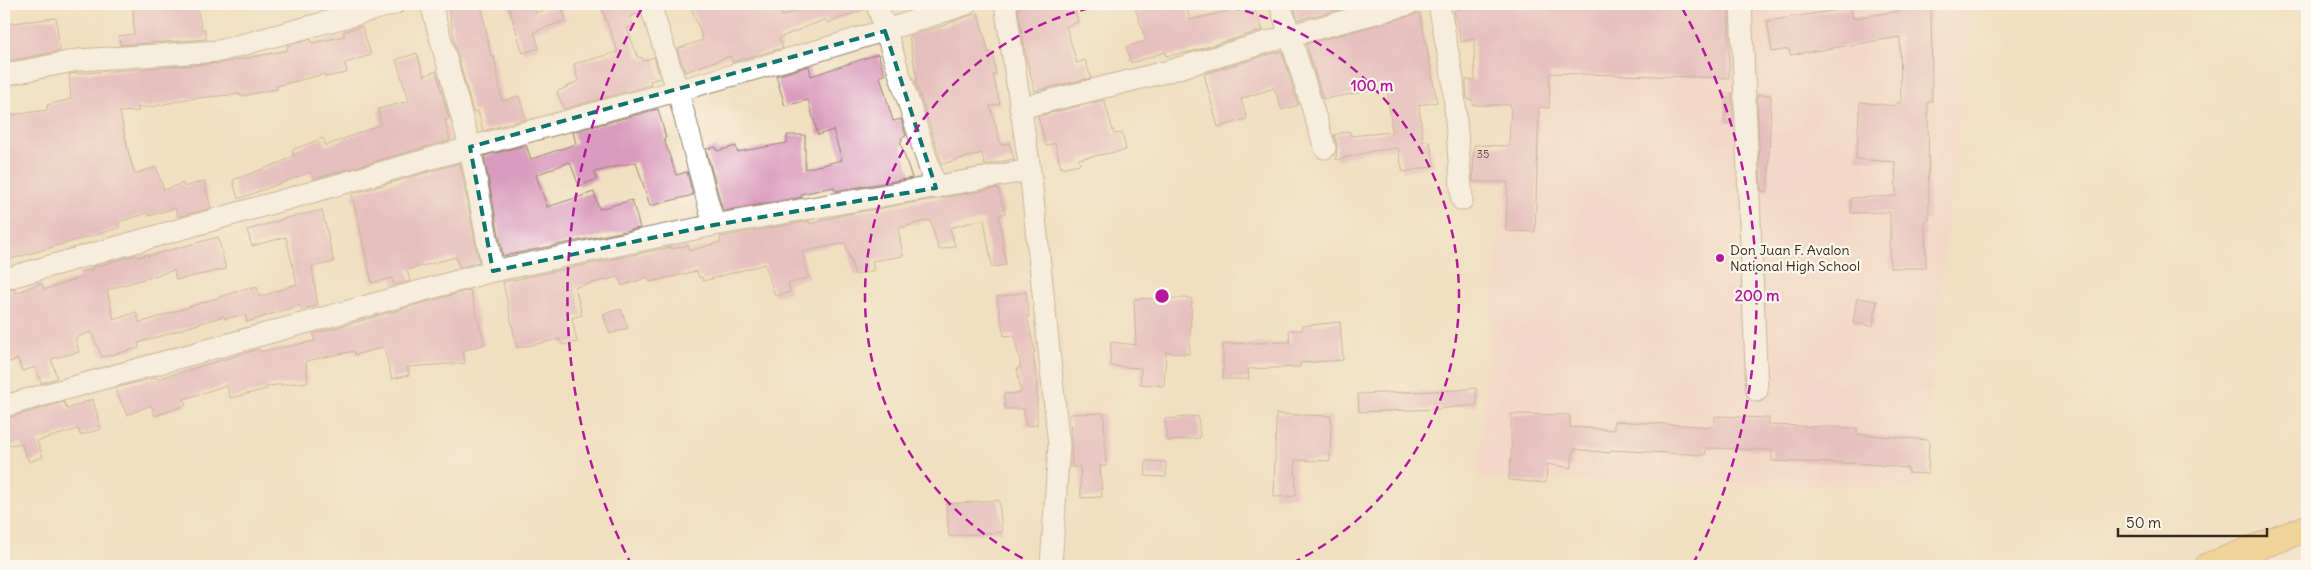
<svg xmlns="http://www.w3.org/2000/svg" width="2311" height="570" font-family="Delius,sans-serif">
  <rect width="100%" height="100%" fill="#fbf7ec"/>
  <filter id="ink" filterUnits="userSpaceOnUse"><feTurbulence type="fractalNoise" baseFrequency=".02" numOctaves="2"/><feDisplacementMap in="SourceGraphic" scale="10" xChannelSelector="R" yChannelSelector="G"/><feConvolveMatrix kernelMatrix="1 2 1 2 8 2 1 2 1" color-interpolation-filters="sRGB"/></filter>
  <filter id="wash" filterUnits="userSpaceOnUse"><feTurbulence type="fractalNoise" baseFrequency=".0096" numOctaves="4" result="noise"/><feDisplacementMap in="SourceGraphic" scale="20" xChannelSelector="R" yChannelSelector="G"/><feGaussianBlur stdDeviation="1.12" result="paint"/><feColorMatrix in="noise" values="0 0 0 0 0 0 0 0 0 0 0 0 0 0 0 0 0 1.4 0 .05"/><feComposite in="paint" operator="in"/></filter>
  <g filter="url(#wash)">
    <rect width="100%" height="100%" fill="#f0dfc0"/>
    <path fill="#f7cfd2" d="M 1744,4 L 1971,4 L 1920,488 L 1478,478 L 1514,37 L 1563,28 L 1731,31 Z"/>
    <g id="blocks">
      <path fill="#da9cbe" d="M 133,4 L 196,4 L 202,30 L 205,29 L 206,39 L 120,45 L 119,36 L 134,34 Z
        M 448,4 L 481,4 L 491,57 L 494,56 L 502,101 L 519,96 L 526,119 L 483,131 L 478,111 L 473,112 L 455,45 Z
        M 508,4 L 532,4 L 536,13 L 560,4 L 566,20 L 534,32 L 539,48 L 523,53 Z
        M 600,4 L 638,4 L 640,13 L 630,17 L 633,26 L 627,28 L 638,58 L 642,57 L 643,61 L 654,57 L 660,78 L 650,81 L 651,85 L 564,109 L 557,92 L 578,81 L 574,64 L 618,52 Z
        M 690,4 L 777,4 L 782,16 L 815,4 L 865,4 L 865,9 L 828,23 L 826,19 L 779,38 L 783,48 L 732,62 L 730,56 L 685,72 L 677,49 L 703,40 Z
        M 1033,4 L 1073,4 L 1078,22 L 1066,26 L 1077,63 L 1085,60 L 1091,78 L 1035,91 L 1026,57 L 1018,8 Z
        M 1134,4 L 1186,4 L 1190,20 L 1232,10 L 1230,4 L 1252,4 L 1263,30 L 1190,52 L 1166,56 L 1165,52 L 1131,63 L 1126,47 L 1146,41 Z
        M 1293,4 L 1358,4 L 1358,5 L 1298,20 Z
        M 1482,4 L 1729,4 L 1729,78 L 1550,73 L 1549,108 L 1539,107 L 1535,232 L 1506,231 L 1508,182 L 1473,182 L 1473,179 L 1474,145 L 1509,146 L 1511,105 L 1473,105 L 1473,100 L 1467,99 L 1466,80 L 1475,80 L 1474,39 L 1461,42 L 1454,10 L 1469,8 L 1468,5 Z
        M 1900,4 L 1931,4 L 1932,102 L 1928,102 L 1929,220 L 1925,220 L 1926,268 L 1890,268 L 1890,212 L 1851,213 L 1851,198 L 1896,196 L 1895,162 L 1856,159 L 1860,102 L 1895,106 L 1895,103 L 1901,103 L 1900,37 L 1790,55 L 1789,49 L 1772,52 L 1767,21 L 1851,8 L 1853,18 L 1900,11 Z
        M 978,13 L 989,53 L 993,52 L 996,75 L 993,75 L 1000,104 L 990,106 L 1001,145 L 1009,143 L 1014,159 L 985,165 L 982,153 L 942,164 L 915,80 L 917,80 L 909,36 L 949,24 L 949,23 Z
        M 1420,13 L 1437,102 L 1419,105 L 1423,142 L 1429,140 L 1435,166 L 1403,172 L 1398,148 L 1373,151 L 1336,160 L 1337,145 L 1334,135 L 1349,131 L 1351,136 L 1392,132 L 1387,88 L 1323,99 L 1306,44 Z
        M 56,18 L 60,51 L 4,62 L 4,24 Z
        M 362,26 L 371,55 L 345,63 L 347,73 L 325,77 L 325,74 L 276,86 L 277,89 L 240,96 L 240,94 L 186,99 L 152,107 L 138,107 L 139,111 L 120,112 L 129,155 L 135,174 L 156,167 L 164,190 L 183,183 L 184,187 L 204,181 L 211,208 L 178,217 L 175,208 L 149,216 L 148,213 L 119,222 L 119,228 L 4,261 L 4,116 L 48,110 L 47,105 L 71,99 L 69,74 L 222,63 L 288,50 L 287,46 L 311,39 L 312,43 L 345,36 L 343,32 Z
        M 1282,51 L 1298,105 L 1282,110 L 1274,88 L 1241,99 L 1247,119 L 1218,127 L 1204,74 Z
        M 417,53 L 424,76 L 436,71 L 449,119 L 445,120 L 450,140 L 313,179 L 311,172 L 238,199 L 233,180 L 279,163 L 294,156 L 292,150 L 323,138 L 326,146 L 381,124 L 378,109 L 409,101 L 396,60 Z
        M 878,54 L 885,75 L 880,76 L 893,121 L 901,119 L 906,136 L 901,138 L 902,141 L 900,142 L 912,178 L 835,191 L 834,187 L 801,194 L 802,197 L 723,211 L 706,149 L 716,147 L 717,151 L 736,146 L 737,152 L 787,143 L 787,135 L 805,135 L 805,169 L 842,160 L 833,130 L 818,135 L 808,100 L 785,106 L 776,76 L 809,66 L 811,76 Z
        M 1725,93 L 1732,93 L 1733,123 L 1725,123 Z
        M 1757,95 L 1771,95 L 1768,191 L 1761,191 Z
        M 1104,100 L 1114,134 L 1122,133 L 1126,150 L 1079,159 L 1080,164 L 1061,168 L 1055,143 L 1046,146 L 1038,116 Z
        M 658,109 L 666,138 L 664,139 L 676,175 L 687,172 L 693,195 L 650,206 L 636,162 L 594,172 L 597,179 L 579,186 L 570,162 L 536,175 L 547,207 L 594,192 L 599,209 L 632,200 L 640,228 L 503,256 L 484,156 L 526,145 L 531,159 L 576,144 L 573,132 Z
        M 460,163 L 479,262 L 459,267 L 456,257 L 407,270 L 410,281 L 394,285 L 392,278 L 372,283 L 352,194 Z
        M 998,188 L 1005,213 L 999,215 L 1006,265 L 992,267 L 984,219 L 950,228 L 955,246 L 939,250 L 930,220 L 898,228 L 903,256 L 872,261 L 874,270 L 855,275 L 845,243 L 802,252 L 809,277 L 788,284 L 790,292 L 775,296 L 765,264 L 703,281 L 702,277 L 699,278 L 697,271 L 650,282 L 648,277 L 622,286 L 618,277 L 575,287 L 582,315 L 572,318 L 577,342 L 562,345 L 560,339 L 517,348 L 503,282 L 671,247 L 672,249 L 688,245 L 689,251 L 721,242 L 720,237 L 809,221 L 810,224 L 842,215 Z
        M 322,210 L 334,262 L 312,267 L 318,306 L 301,309 L 300,305 L 247,322 L 245,314 L 225,319 L 224,316 L 138,343 L 139,348 L 102,357 L 91,332 L 75,338 L 79,352 L 51,359 L 57,378 L 41,383 L 36,367 L 22,371 L 18,359 L 7,363 L 4,353 L 4,291 L 15,289 L 16,293 L 41,283 L 44,290 L 82,277 L 80,272 L 92,270 L 91,268 L 137,255 L 138,257 L 148,254 L 148,256 L 218,237 L 226,269 L 176,280 L 174,270 L 107,290 L 114,320 L 136,312 L 140,323 L 250,287 L 250,289 L 257,287 L 259,297 L 297,284 L 286,237 L 252,246 L 247,230 L 282,220 L 282,219 Z
        M 470,290 L 485,344 L 463,351 L 465,363 L 407,367 L 409,375 L 392,379 L 384,347 L 355,355 L 354,351 L 306,361 L 308,382 L 267,386 L 267,389 L 230,398 L 227,385 L 184,399 L 186,405 L 155,416 L 151,405 L 127,415 L 115,388 L 150,379 L 156,377 L 157,379 L 259,349 L 260,352 L 315,341 L 313,334 Z
        M 1026,292 L 1029,316 L 1027,316 L 1035,352 L 1033,353 L 1037,384 L 1037,425 L 1026,426 L 1024,409 L 1005,409 L 1004,394 L 1021,393 L 1017,368 L 1021,367 L 1014,335 L 1004,336 L 997,297 Z
        M 1189,298 L 1192,299 L 1189,354 L 1166,352 L 1164,386 L 1140,384 L 1141,368 L 1110,366 L 1111,342 L 1136,345 L 1134,299 Z
        M 1857,298 L 1877,301 L 1873,326 L 1853,323 Z
        M 621,309 L 628,328 L 610,334 L 603,314 Z
        M 1340,322 L 1343,360 L 1300,363 L 1300,367 L 1248,369 L 1249,379 L 1223,379 L 1223,344 L 1290,342 L 1289,330 L 1302,330 L 1302,326 Z
        M 1476,388 L 1477,405 L 1437,409 L 1359,412 L 1358,394 L 1458,390 Z
        M 93,399 L 101,429 L 80,435 L 78,429 L 37,441 L 43,457 L 29,462 L 21,443 L 4,446 L 4,419 L 64,402 L 67,409 Z
        M 1104,413 L 1106,466 L 1100,466 L 1102,497 L 1081,498 L 1080,467 L 1072,467 L 1070,414 Z
        M 1276,414 L 1331,416 L 1330,461 L 1295,460 L 1296,496 L 1274,497 Z
        M 1511,414 L 1570,415 L 1570,427 L 1614,430 L 1614,421 L 1715,427 L 1715,416 L 1769,418 L 1769,425 L 1857,428 L 1857,434 L 1929,440 L 1928,474 L 1908,473 L 1908,468 L 1869,464 L 1772,461 L 1772,450 L 1706,448 L 1705,455 L 1611,450 L 1610,453 L 1574,449 L 1571,468 L 1547,464 L 1546,483 L 1509,480 L 1512,444 L 1511,444 Z
        M 1198,416 L 1200,438 L 1168,441 L 1165,419 Z
        M 1146,461 L 1166,462 L 1166,477 L 1145,476 Z
        M 999,500 L 1002,532 L 949,536 L 946,504 Z"/>
    </g>
  </g>
  <g filter="url(#ink)">
    <use href="#blocks" fill-opacity="0" stroke="#96846f" stroke-width="1"/>
    <g fill="none" stroke-linecap="round" stroke-linejoin="round">
      <g stroke="#96846f" stroke-width="23">
        <path id="minor" d="M 431,4 L 470,147 L 493,271
          M 650,4 L 678,92 L 714,225
          M 877,4 L 936,188
          M 1005,4 L 1030,170 L 1059,445 L 1051,566
          M 1280,4 L 1325,148
          M 1439,4 L 1453,80 L 1462,200
          M 1741,4 L 1757,391
          M 4,75 L 78,60 L 219,51 L 394,4
          M 1020,108 L 1165,72 L 1288,36 L 1409,4
          M 4,279 C 159,236 313,191 468,148 C 635,102 802,59 966,4
          M 4,406 L 493,271 L 714,225 L 1030,170"/>
      </g>
      <g stroke="#96846f" stroke-width="28">
        <path id="major" d="M 2208,566 L 2307,528"/>
      </g>
      <use href="#minor" stroke="#fff" stroke-width="21"/>
      <use href="#major" stroke="#edc569" stroke-width="26"/>
    </g>
  </g>
  <path d="M0 0H2311V570H0ZM 885,31 L 936,188 L 714,225 L 493,271 L 470,147 Z" fill="#f0dfc0" fill-opacity=".55" fill-rule="evenodd"/>
  <path fill="none" stroke="#0f766e" stroke-width="4" stroke-dasharray="10 6" stroke-linejoin="round" d="M 885,31 L 936,188 L 714,225 L 493,271 L 470,147 Z"/>
  <g fill="none" stroke="#b5179e" stroke-width="2.5" stroke-dasharray="9 6">
    <path d="M1036 565A297 297 0 0 1 1108 4M1216 4A297 297 0 0 1 1288 565"/>
    <path d="M632 566A595 595 0 0 1 642 8M1682 8A595 595 0 0 1 1692 566"/>
  </g>
  <circle fill="#b5179e" stroke="#fbf7ec" stroke-width="2" cx="1720" cy="258" r="5"/>
  <g text-anchor="middle" stroke-width="4.5" stroke-linejoin="round" paint-order="stroke">
    <g font-size="11" fill="#634646">
      <text x="1483" y="158">35</text>
    </g>
    <g font-size="14" fill="#3b2a1e" stroke="#fbf7ec" text-anchor="start">
      <text x="1730" y="255">Don Juan F. Avalon<tspan x="1730" dy="16">National High School</tspan></text>
    </g>
  </g>
  <circle cx="1162" cy="296" r="8" fill="#b5179e" stroke="#fbf7ec" stroke-width="2.5"/>
  <g font-size="15" text-anchor="middle" font-weight="bold" fill="#b5179e" stroke="#fbf7ec" stroke-width="4.5" stroke-linejoin="round" paint-order="stroke">
    <text x="1372" y="91">100 m</text>
    <text x="1757" y="301">200 m</text>
  </g>
  <rect width="2311" height="570" fill="none" stroke="#fbf7ec" stroke-width="20"/>
  <path d="M2118 528v8h149v-8" fill="none" stroke="#3b2a1e" stroke-width="2.5"/>
  <text x="2126" y="528" font-size="15" fill="#3b2a1e" stroke="#fbf7ec" stroke-width="4" paint-order="stroke">50 m</text>
</svg>
